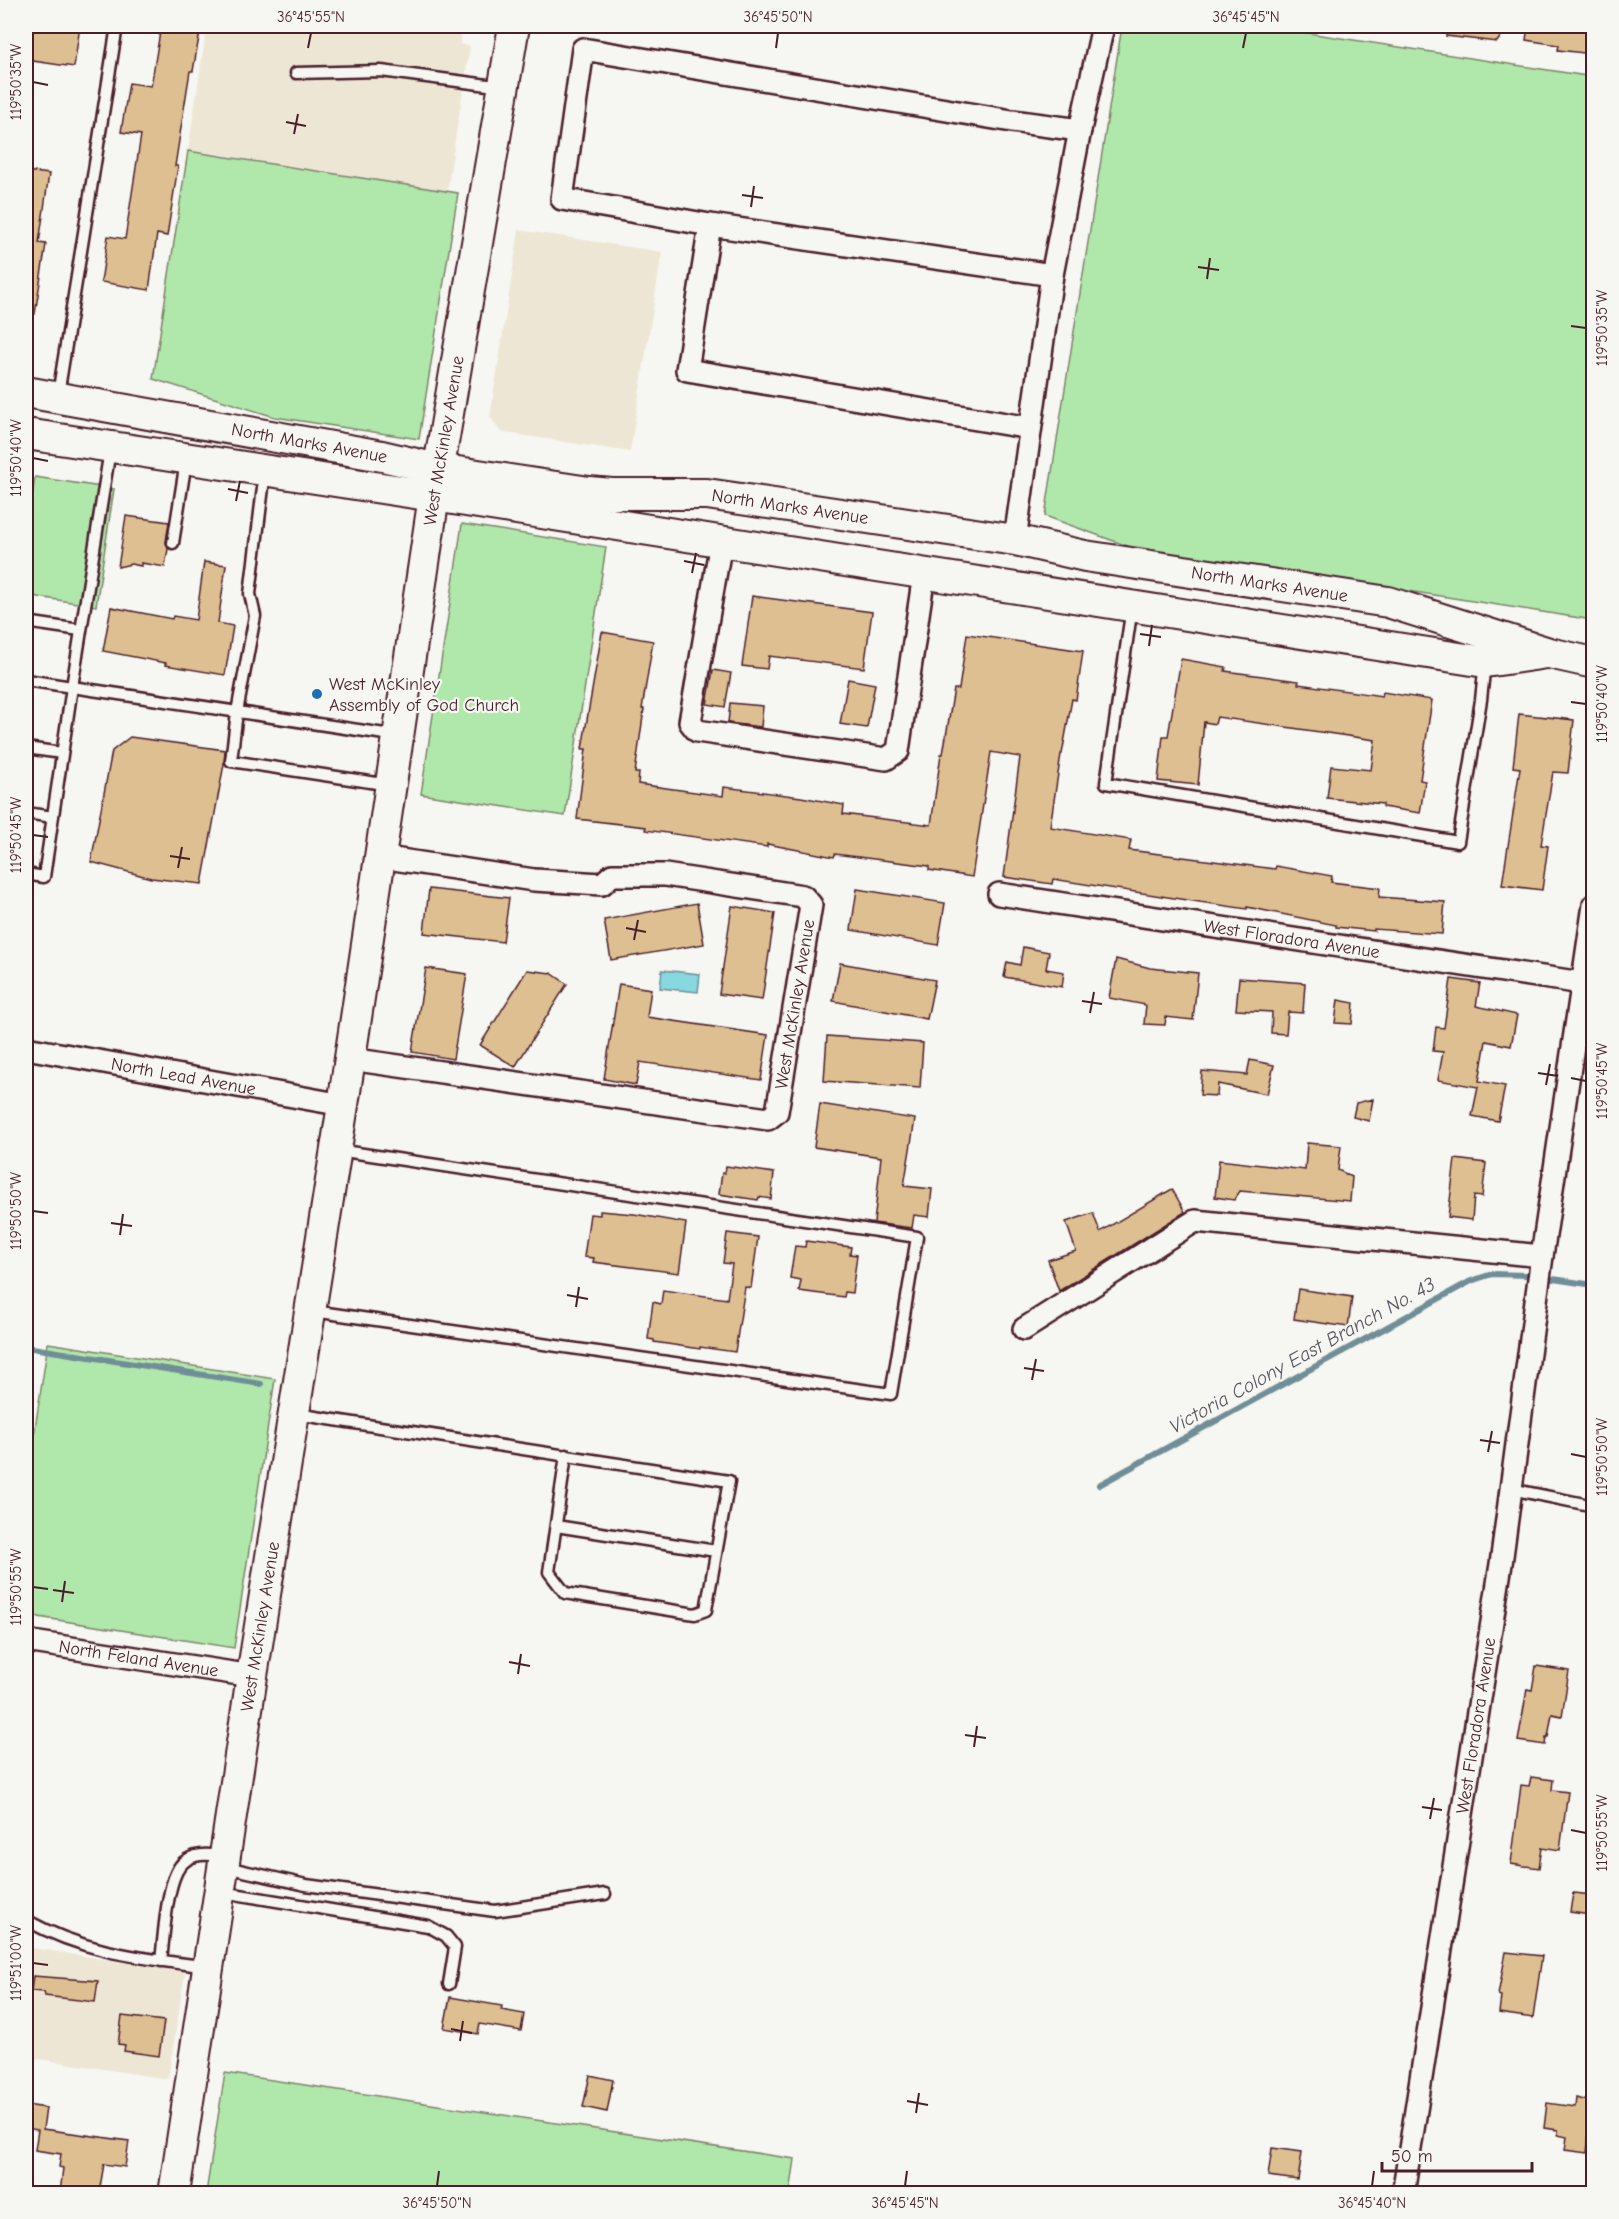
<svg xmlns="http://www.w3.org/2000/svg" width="1619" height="2219" font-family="'Comic Neue',sans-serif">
  <rect width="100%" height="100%" fill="#f6f6f2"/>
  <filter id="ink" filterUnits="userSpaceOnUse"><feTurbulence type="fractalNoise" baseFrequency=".0167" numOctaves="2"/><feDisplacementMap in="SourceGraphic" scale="12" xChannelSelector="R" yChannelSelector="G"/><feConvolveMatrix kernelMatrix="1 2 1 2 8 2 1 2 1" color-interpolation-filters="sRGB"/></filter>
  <g filter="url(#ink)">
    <path fill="#eee6d5" d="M 207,26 L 462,26 L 460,44 L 470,46 L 447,191 L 188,151 Z
      M 519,230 L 662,252 L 630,452 L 501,432 L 490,417 Z
      M 26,1947 L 185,1972 L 168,2079 L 26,2057 Z"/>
    <path fill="#b0e7ab" stroke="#7d836b" stroke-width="1.5" d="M 1122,26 L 1263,26 L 1593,77 L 1593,620 L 1133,548 L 1045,516 Z
      M 188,151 L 458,193 L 419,439 L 275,417 L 153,379 Z
      M 35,477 L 114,489 L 96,606 L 26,595 L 26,539 Z
      M 462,524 L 606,547 L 565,816 L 421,794 Z
      M 48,1343 L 275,1379 L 234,1648 L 26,1615 L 26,1488 Z
      M 225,2073 L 795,2159 L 790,2193 L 206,2193 Z"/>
    <path fill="#87d8df" stroke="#6f8e97" stroke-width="1.5" d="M 662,970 L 700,974 L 698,992 L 660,988 Z"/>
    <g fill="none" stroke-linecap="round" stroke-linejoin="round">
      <path stroke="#6f8e97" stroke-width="6" d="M 1553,1279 L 1594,1285
        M 26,1347 L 261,1384
        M 1099,1485 L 1471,1281 L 1492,1274 L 1527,1275"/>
    </g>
    <path fill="#ddbf91" stroke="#4a1f2b" stroke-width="1.5" d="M 26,26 L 80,26 L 74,67 L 26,60 Z
      M 161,26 L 201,26 L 193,71 L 190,71 L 175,166 L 178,166 L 167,236 L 157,234 L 149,290 L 101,282 L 108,236 L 125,239 L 141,135 L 121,132 L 129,83 L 151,86 Z
      M 1447,26 L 1508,26 L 1497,42 L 1446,36 Z
      M 1528,26 L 1593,26 L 1593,54 L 1558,50 L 1559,45 L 1526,40 Z
      M 26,171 L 49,174 L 39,243 L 46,244 L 35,314 L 26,314 Z
      M 126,516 L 169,522 L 166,542 L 168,549 L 165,567 L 141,563 L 141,566 L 131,564 L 118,567 Z
      M 204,562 L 226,565 L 218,623 L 233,626 L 225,675 L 165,665 L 166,663 L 103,651 L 111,607 L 172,619 L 173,616 L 196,620 Z
      M 752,596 L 872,612 L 864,668 L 769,656 L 767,669 L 742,666 Z
      M 602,632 L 653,641 L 642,709 L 644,709 L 635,773 L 639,773 L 638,784 L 723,796 L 724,787 L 801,797 L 844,805 L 843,814 L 931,825 L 941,754 L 943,754 L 954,689 L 959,689 L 967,634 L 1083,651 L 1076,700 L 1072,699 L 1062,754 L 1061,754 L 1050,827 L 1131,840 L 1129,850 L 1275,869 L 1276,866 L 1332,876 L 1331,882 L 1380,888 L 1379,897 L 1445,902 L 1442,934 L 1374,929 L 1374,931 L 1336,927 L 1336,925 L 1247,907 L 1247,909 L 1193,901 L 1053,879 L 1052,884 L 1004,877 L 1020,757 L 991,752 L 972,877 L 929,870 L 929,866 L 835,854 L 834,857 L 767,844 L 767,847 L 645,830 L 646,827 L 577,819 L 586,749 L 582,749 Z
      M 1181,659 L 1226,667 L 1225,671 L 1299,681 L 1298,684 L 1382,696 L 1383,692 L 1432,700 L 1420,780 L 1425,781 L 1420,813 L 1383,807 L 1383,804 L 1327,798 L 1331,766 L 1371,770 L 1375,740 L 1217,717 L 1215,724 L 1204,722 L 1198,785 L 1158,781 L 1163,736 L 1168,736 Z
      M 713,670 L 731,673 L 725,707 L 707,704 Z
      M 848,679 L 875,684 L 867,728 L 840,724 Z
      M 730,703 L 763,706 L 761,727 L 728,723 Z
      M 1519,714 L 1574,720 L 1568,773 L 1553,772 L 1541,845 L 1548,846 L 1542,890 L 1502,885 L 1520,768 L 1513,767 Z
      M 130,737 L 225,750 L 224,764 L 202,884 L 151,878 L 91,862 L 112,751 Z
      M 429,889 L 509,898 L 503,942 L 424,933 Z
      M 857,889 L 945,903 L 938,945 L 851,930 Z
      M 697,903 L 704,944 L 611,960 L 604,920 Z
      M 732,906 L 775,913 L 762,1000 L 719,994 Z
      M 1023,947 L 1049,952 L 1046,969 L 1064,972 L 1062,987 L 1004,977 L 1007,962 L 1020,965 Z
      M 1116,959 L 1150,968 L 1198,973 L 1193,1020 L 1166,1017 L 1165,1025 L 1144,1024 L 1146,1005 L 1109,998 Z
      M 840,963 L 935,980 L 927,1019 L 833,1001 Z
      M 426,968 L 467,974 L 453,1059 L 412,1052 Z
      M 527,970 L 551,973 L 567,984 L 515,1067 L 480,1045 Z
      M 1239,978 L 1305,983 L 1303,1013 L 1288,1012 L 1286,1034 L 1271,1033 L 1272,1012 L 1236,1010 Z
      M 1451,979 L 1480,983 L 1476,1006 L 1517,1015 L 1511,1046 L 1486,1041 L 1479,1081 L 1505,1086 L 1498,1121 L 1472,1116 L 1478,1087 L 1438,1080 L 1443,1052 L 1433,1051 L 1436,1027 L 1444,1028 Z
      M 619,984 L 651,989 L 647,1017 L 768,1035 L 761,1080 L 640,1062 L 636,1085 L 604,1079 Z
      M 1338,1000 L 1354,1003 L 1352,1024 L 1335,1023 Z
      M 827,1036 L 923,1043 L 920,1088 L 824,1081 Z
      M 1250,1060 L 1274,1065 L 1267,1094 L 1218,1084 L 1217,1096 L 1200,1095 L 1202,1071 L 1247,1075 Z
      M 1373,1099 L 1369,1121 L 1353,1117 L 1356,1103 Z
      M 820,1104 L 915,1119 L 904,1186 L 932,1189 L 929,1217 L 914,1215 L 912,1228 L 874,1223 L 881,1157 L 814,1147 Z
      M 1307,1143 L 1341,1146 L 1338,1170 L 1352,1177 L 1350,1201 L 1240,1191 L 1234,1200 L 1215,1197 L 1219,1160 L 1305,1170 Z
      M 1455,1159 L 1486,1163 L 1482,1197 L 1474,1196 L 1472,1220 L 1448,1217 Z
      M 726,1166 L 774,1173 L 771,1199 L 759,1197 L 758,1200 L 719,1194 L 722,1173 L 725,1173 Z
      M 1172,1189 L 1185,1212 L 1059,1291 L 1048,1260 L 1076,1251 L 1066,1222 L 1093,1213 L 1100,1232 Z
      M 600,1211 L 634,1214 L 686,1223 L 679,1273 L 593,1262 L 594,1258 L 584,1257 L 590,1214 L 600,1215 Z
      M 727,1233 L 758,1237 L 751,1288 L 745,1287 L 735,1352 L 700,1347 L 700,1349 L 654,1342 L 654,1340 L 648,1339 L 653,1302 L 661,1304 L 663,1290 L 727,1299 L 732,1264 L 723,1263 Z
      M 806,1241 L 851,1247 L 850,1254 L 857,1255 L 852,1293 L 845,1292 L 844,1297 L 799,1291 L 801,1280 L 790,1278 L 795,1246 L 805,1247 Z
      M 1298,1289 L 1352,1297 L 1348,1327 L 1294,1319 Z
      M 1536,1666 L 1569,1671 L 1562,1716 L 1552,1714 L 1548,1737 L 1546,1737 L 1545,1745 L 1518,1741 L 1527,1689 L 1532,1690 Z
      M 1531,1777 L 1553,1780 L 1552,1790 L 1568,1792 L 1560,1850 L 1542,1847 L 1539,1868 L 1511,1864 L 1521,1785 L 1529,1786 Z
      M 1573,1893 L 1593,1895 L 1590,1915 L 1570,1912 Z
      M 1506,1952 L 1542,1956 L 1533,2018 L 1499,2013 L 1501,1996 L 1498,1995 Z
      M 33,1976 L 98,1981 L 95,2002 L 45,1996 L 44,1992 L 31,1991 Z
      M 450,1997 L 502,2006 L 501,2010 L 524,2014 L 521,2031 L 480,2024 L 478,2034 L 444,2028 Z
      M 122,2016 L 164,2021 L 159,2056 L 124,2051 L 125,2045 L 118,2044 Z
      M 590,2075 L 613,2080 L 607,2112 L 583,2107 Z
      M 1576,2098 L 1592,2102 L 1587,2153 L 1565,2150 L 1567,2137 L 1558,2135 L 1558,2130 L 1544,2128 L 1547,2103 L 1575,2107 Z
      M 26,2105 L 46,2108 L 43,2129 L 129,2141 L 125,2167 L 104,2164 L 99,2193 L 60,2193 L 63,2168 L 59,2167 L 61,2154 L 35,2150 L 38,2130 L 26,2128 Z
      M 1272,2148 L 1302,2152 L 1298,2180 L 1268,2176 Z"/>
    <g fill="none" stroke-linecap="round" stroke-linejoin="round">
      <g stroke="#4a1f2b" stroke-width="15">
        <path id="lane" d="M 296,73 L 381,71 L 503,87
          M 58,395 L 117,26
          M 110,450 L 72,687 L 398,736
          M 265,471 L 250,594 L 255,616 L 237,712 L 231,761 L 390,785
          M 173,543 L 186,461
          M 1132,607 L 1106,783 L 1458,842 L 1481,700 L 1485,662
          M 26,622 L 80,630
          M 26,680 L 72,687 L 44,877 L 26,874
          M 26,748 L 62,753
          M 26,813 L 53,817
          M 313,1311 L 891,1394 L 917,1237 L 337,1150
          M 296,1414 L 729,1481 L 706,1610 L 695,1614 L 565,1593 L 549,1572 L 566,1455
          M 1511,1489 L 1594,1506
          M 556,1526 L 716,1551
          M 226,1867 L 306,1885 L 495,1911 L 605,1894
          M 222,1892 L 428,1926 L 446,1936 L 455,1947 L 449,1984
          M 26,1920 C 85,1953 141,1958 208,1967
          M 161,1961 C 164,1938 166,1876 184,1862 C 195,1852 210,1855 224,1856"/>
      </g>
      <g stroke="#4a1f2b" stroke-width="26">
        <g id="street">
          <path d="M 710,225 L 687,370 L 1030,428"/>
          <path d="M 1052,275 L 710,225 L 562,199 L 583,49 L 1012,121 L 1080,130"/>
          <path d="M 1015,540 L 1052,275 L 1080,130 L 1103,26"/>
          <path d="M 721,542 L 690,722 L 697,731 L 886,759 L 898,751 L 924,574"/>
          <path id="s1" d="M 999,894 L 1582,983"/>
          <path id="s2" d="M 26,1048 L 343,1105"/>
          <path id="s3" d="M 350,1059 L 768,1119 L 777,1112 L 811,905 L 803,896 L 665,875 L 612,875 L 602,884 L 534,880 L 380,857"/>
          <path d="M 1024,1329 L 1195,1221 L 1542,1256"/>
          <path id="s4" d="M 26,1641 L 252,1676"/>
          <path id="s5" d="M 1403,2194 L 1501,1564 L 1542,1256 L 1594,905"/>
        </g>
      </g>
      <g stroke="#4a1f2b" stroke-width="34">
        <g id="secondary">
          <path id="s6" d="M 26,392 L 382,456 L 438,469 L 589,492 L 612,494 L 707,494 L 1015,540 L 1085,556 L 1388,602 L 1549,653 L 1594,663"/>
          <path d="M 26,434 L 434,496 L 1485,662 L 1540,654"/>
          <path id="s7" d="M 174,2194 L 252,1676 L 343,1105 L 434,496 L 514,26"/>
        </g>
      </g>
      <use href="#lane" stroke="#f6f6f2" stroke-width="10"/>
      <use href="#street" stroke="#f6f6f2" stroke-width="21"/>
      <use href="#secondary" stroke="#f6f6f2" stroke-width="30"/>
    </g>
  </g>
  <path fill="none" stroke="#4a1f2b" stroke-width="2" d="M 308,48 L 311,33M 776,48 L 778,33M 1243,48 L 1246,33M 33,82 L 48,85M 286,122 L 306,126M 294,134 L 298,114M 742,195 L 763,198M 751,207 L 754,186M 1198,267 L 1219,270M 1207,279 L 1210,258M 1571,326 L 1586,328M 33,458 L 48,461M 228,489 L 248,493M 236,501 L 240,481M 684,561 L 704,565M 692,573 L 696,553M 1140,634 L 1161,637M 1149,646 L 1152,625M 1571,702 L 1586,704M 33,835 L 48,837M 170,856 L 190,859M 178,868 L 182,847M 626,928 L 646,932M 634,940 L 638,920M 1082,1001 L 1102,1004M 1090,1013 L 1094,992M 1538,1073 L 1558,1076M 1571,1078 L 1586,1081M 1546,1085 L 1550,1064M 33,1211 L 48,1213M 111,1223 L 132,1226M 120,1235 L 123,1214M 567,1295 L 588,1299M 576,1307 L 579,1287M 1024,1368 L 1044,1371M 1032,1380 L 1036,1359M 1480,1440 L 1500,1443M 1488,1452 L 1492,1431M 1571,1454 L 1586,1457M 33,1587 L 48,1589M 53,1590 L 74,1593M 62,1602 L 65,1581M 509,1662 L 530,1666M 518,1674 L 521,1654M 965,1735 L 986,1738M 974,1747 L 977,1726M 1422,1807 L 1442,1810M 1430,1819 L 1434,1798M 1571,1830 L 1586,1833M 33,1963 L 48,1965M 451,2029 L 472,2033M 460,2041 L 463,2021M 907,2101 L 928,2105M 916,2113 L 919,2093M 437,2186 L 439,2171M 905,2186 L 907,2171M 1372,2186 L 1374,2171"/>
  <circle fill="#1f6fb2" stroke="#f6f6f2" stroke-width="2" cx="317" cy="694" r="6"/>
  <g text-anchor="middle" stroke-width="4.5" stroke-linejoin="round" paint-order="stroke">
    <g font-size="18" fill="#4a1f2b" stroke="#f6f6f2">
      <text dy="6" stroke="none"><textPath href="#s7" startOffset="1774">West McKinley Avenue</textPath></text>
      <text dy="6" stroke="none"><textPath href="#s6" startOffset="288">North Marks Avenue</textPath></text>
      <text dy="6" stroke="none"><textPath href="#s6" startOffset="774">North Marks Avenue</textPath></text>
      <text dy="6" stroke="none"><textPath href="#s6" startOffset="1260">North Marks Avenue</textPath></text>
      <text dy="6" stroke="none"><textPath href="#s1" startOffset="296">West Floradora Avenue</textPath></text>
      <text dy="6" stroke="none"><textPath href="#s3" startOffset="543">West McKinley Avenue</textPath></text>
      <text dy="6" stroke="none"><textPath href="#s2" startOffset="160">North Lead Avenue</textPath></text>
      <text dy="6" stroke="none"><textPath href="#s7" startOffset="574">West McKinley Avenue</textPath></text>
      <text dy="6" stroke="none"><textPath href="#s4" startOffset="114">North Feland Avenue</textPath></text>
      <text dy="6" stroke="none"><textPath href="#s5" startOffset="474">West Floradora Avenue</textPath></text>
    </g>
    <g font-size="18" fill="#4a1f2b" stroke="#f6f6f2" text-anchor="start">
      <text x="329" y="690">West McKinley<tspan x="329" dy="21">Assembly of God Church</tspan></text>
    </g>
    <g font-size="20" font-style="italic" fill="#5c5661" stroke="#f6f6f2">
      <text transform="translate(1302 1355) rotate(-29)" y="7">Victoria Colony East Branch No. 43</text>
    </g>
  </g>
  <rect width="1619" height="2219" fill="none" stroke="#f6f6f2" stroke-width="66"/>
  <path d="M1382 2162v9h150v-9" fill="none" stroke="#4a1f2b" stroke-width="3"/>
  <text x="1391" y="2162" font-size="18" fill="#4a1f2b" stroke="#f6f6f2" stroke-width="4.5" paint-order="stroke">50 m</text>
  <rect x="33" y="33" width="1553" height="2153" fill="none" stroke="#4a1f2b" stroke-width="2"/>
  <g font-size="15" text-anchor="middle" fill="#4a1f2b">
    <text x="311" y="22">36°45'55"N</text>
    <text x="778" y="22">36°45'50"N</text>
    <text x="1246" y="22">36°45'45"N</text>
    <text transform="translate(16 82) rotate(-90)" y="5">119°50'35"W</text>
    <text transform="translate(1602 328) rotate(-90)" y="5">119°50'35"W</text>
    <text transform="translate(16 458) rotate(-90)" y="5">119°50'40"W</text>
    <text transform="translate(1602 704) rotate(-90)" y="5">119°50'40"W</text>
    <text transform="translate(16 835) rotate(-90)" y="5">119°50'45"W</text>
    <text transform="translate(1602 1081) rotate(-90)" y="5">119°50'45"W</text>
    <text transform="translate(16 1211) rotate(-90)" y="5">119°50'50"W</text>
    <text transform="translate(1602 1457) rotate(-90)" y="5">119°50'50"W</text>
    <text transform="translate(16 1587) rotate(-90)" y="5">119°50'55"W</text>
    <text transform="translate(1602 1833) rotate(-90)" y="5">119°50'55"W</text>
    <text transform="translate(16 1963) rotate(-90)" y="5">119°51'00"W</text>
    <text x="437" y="2208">36°45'50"N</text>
    <text x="905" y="2208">36°45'45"N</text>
    <text x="1372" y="2208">36°45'40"N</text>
  </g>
</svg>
